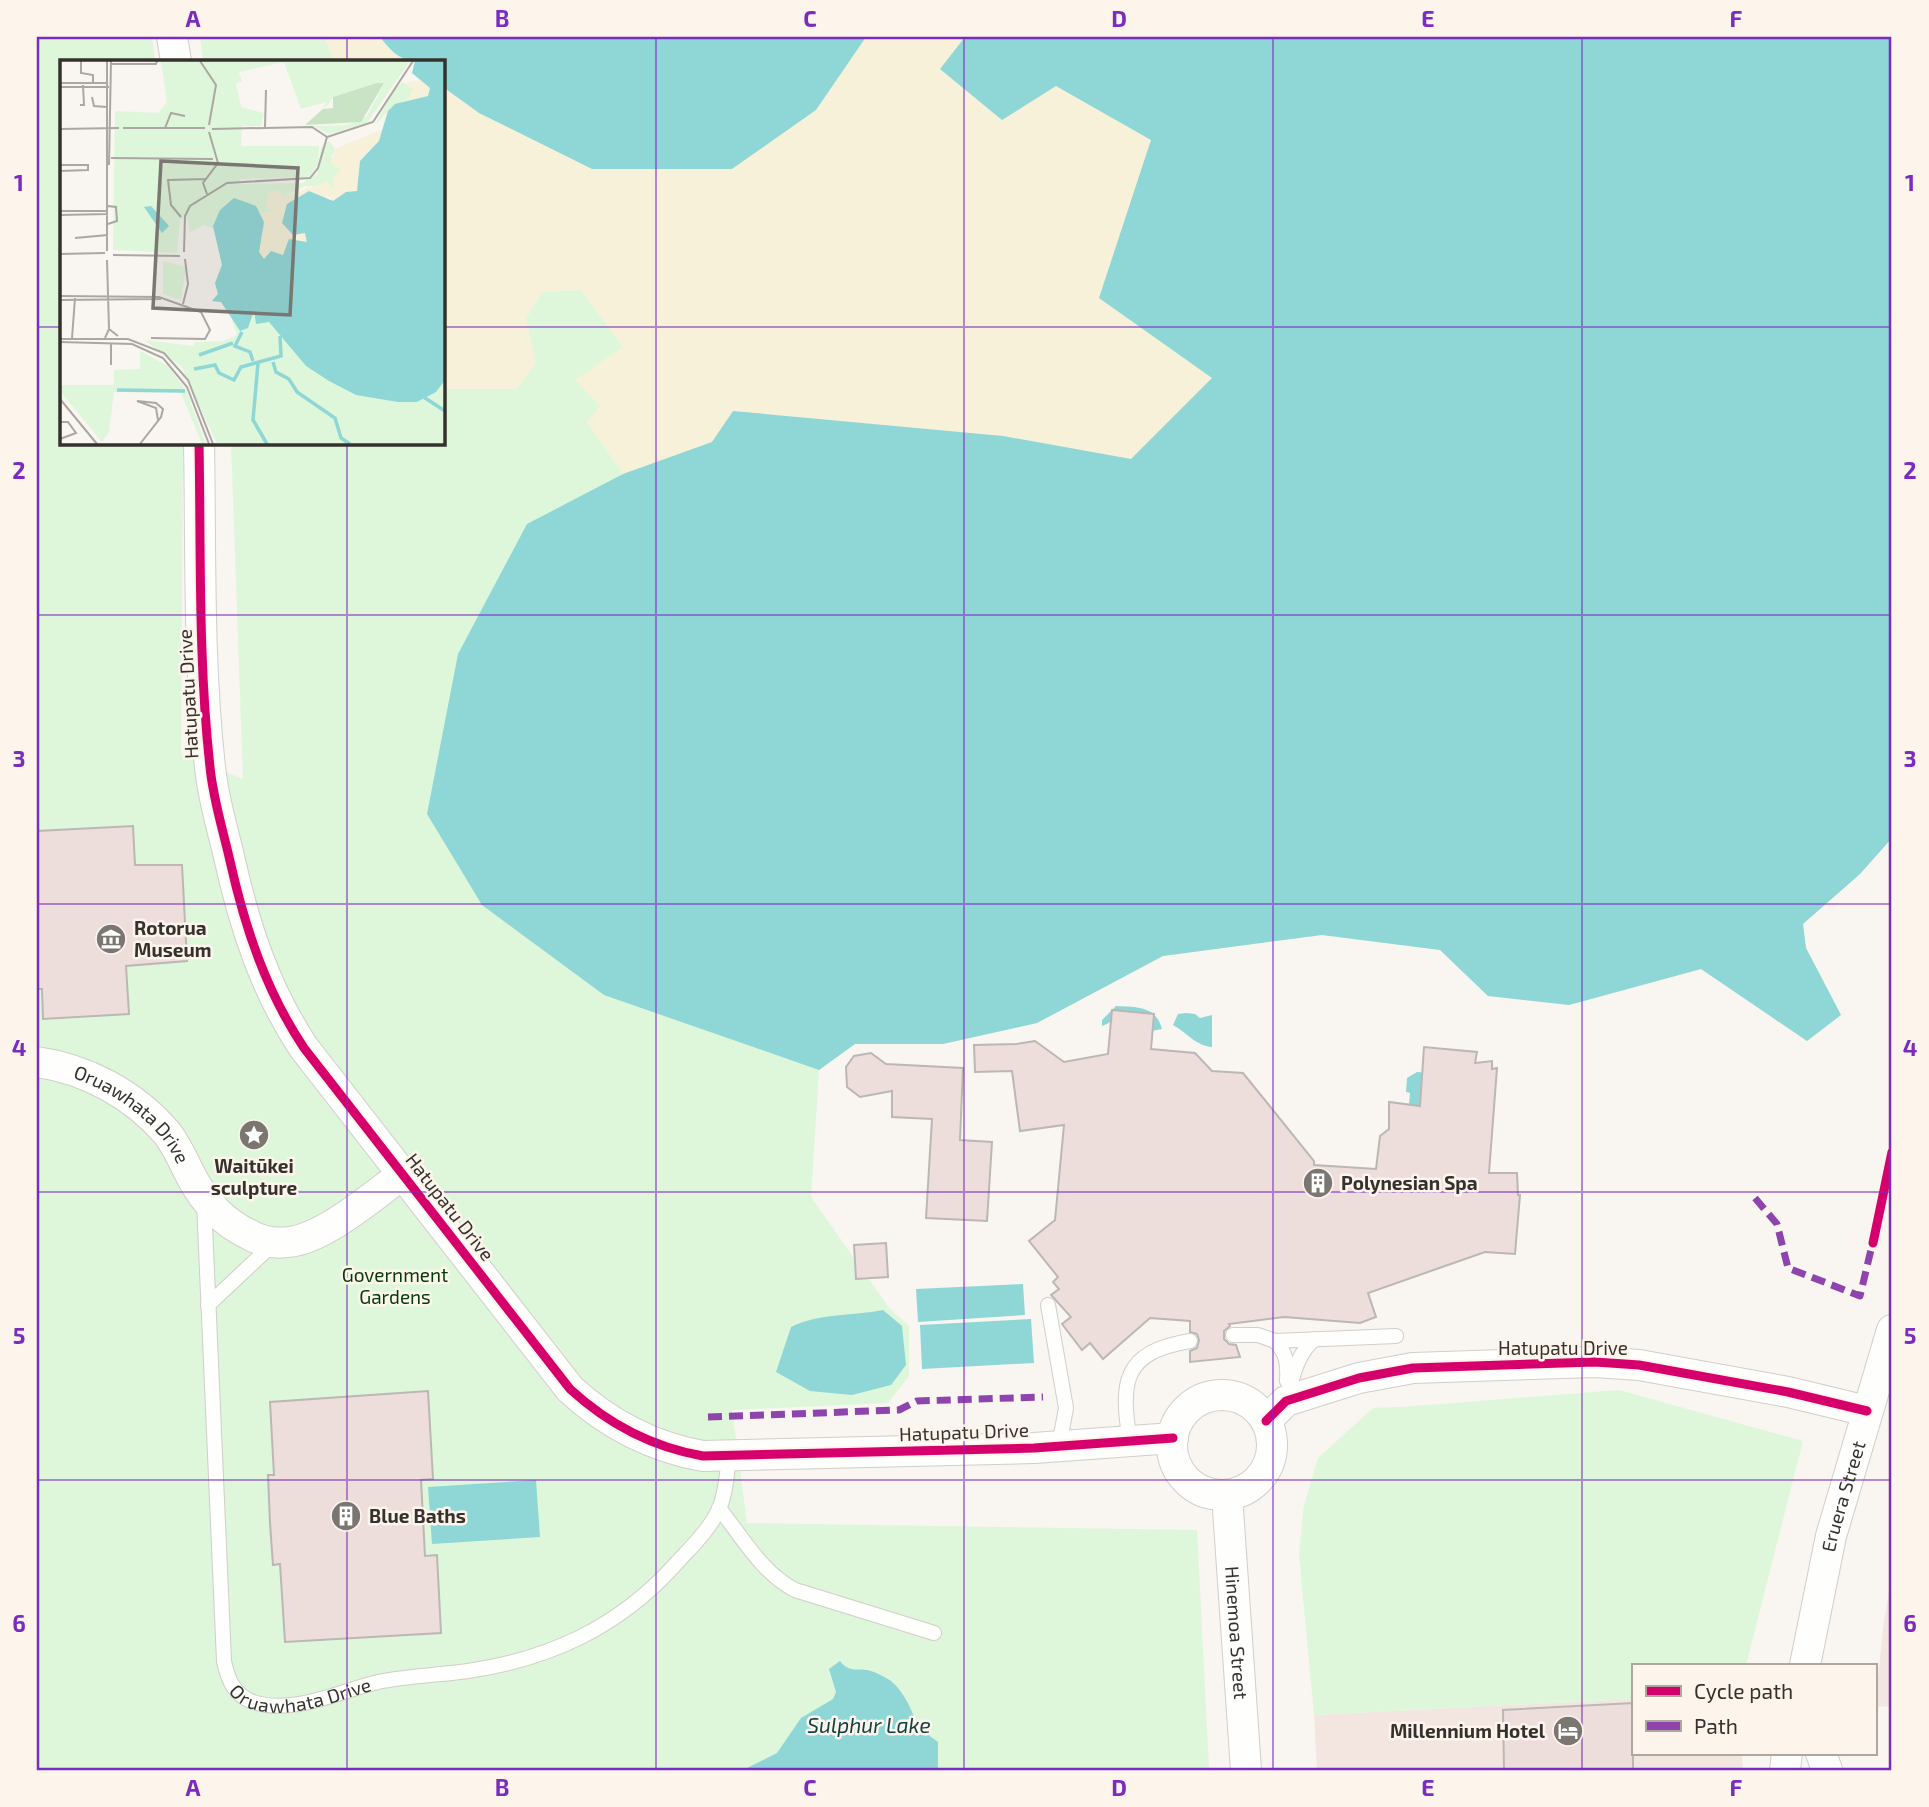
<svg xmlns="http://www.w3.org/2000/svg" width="1929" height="1807" font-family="'Exo 2',sans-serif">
  <rect width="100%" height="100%" fill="#f9f5f0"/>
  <path fill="#f3e6e1" d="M 1892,1571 L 1892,1706 L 1875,1707 L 1883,1629 Z
    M 1633,1699 L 1633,1753 L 1742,1753 L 1743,1770 L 1317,1770 L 1314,1715 Z"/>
  <path fill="#def7da" d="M 37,37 L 152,37 L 155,61 L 61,61 L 61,443 L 183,443 L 181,754 L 243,779 L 231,443 L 443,443 L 443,389 L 516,389 L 526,318 L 542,292 L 582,290 L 623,347 L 600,406 L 623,474 L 965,37 L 1892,37 L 1892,838 L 1860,874 L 1803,924 L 1806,948 L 1841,1015 L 1807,1041 L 1701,969 L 1569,1005 L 1488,996 L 1440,950 L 1322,935 L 1163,956 L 1037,1023 L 943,1044 L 855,1044 L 819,1070 L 811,1197 L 890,1309 L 909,1326 L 909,1376 L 888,1403 L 732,1410 L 747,1523 L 1197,1530 L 1209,1770 L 37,1770 Z
    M 200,37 L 325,37 L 334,61 L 203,61 Z
    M 1619,1390 L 1803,1441 L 1746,1665 L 1633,1665 L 1633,1699 L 1314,1715 L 1299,1554 L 1304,1505 L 1318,1458 L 1373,1408 L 1402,1407 Z"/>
  <path fill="#f7f1d9" d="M 325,37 L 380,37 L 389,49 L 406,61 L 334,61 Z
    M 866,37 L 965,37 L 940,69 L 1056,86 L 1151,140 L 1099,298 L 1212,378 L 1131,459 L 1003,436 L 712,442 L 623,474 L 587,422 L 600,406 L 575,380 L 623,347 L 581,290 L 542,292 L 526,318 L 536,364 L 516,389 L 443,389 L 443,87 L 479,113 L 816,110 Z"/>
  <path fill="#8fd6d7" d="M 380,37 L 866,37 L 816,110 L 732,169 L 592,169 L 479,113 L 443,87 L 443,61 C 410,61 401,65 380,37 Z
    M 965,37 L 1892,37 L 1892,838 L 1860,874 L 1803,924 L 1806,948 L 1841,1015 L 1807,1041 L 1701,969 L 1569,1005 L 1488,996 L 1440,950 L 1322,935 L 1163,956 L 1037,1023 L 943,1044 L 855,1044 L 819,1070 L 604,995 L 482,905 L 427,814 L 458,654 L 527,524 L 623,474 L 712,442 L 733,411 L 1003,436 L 1131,459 L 1212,378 L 1099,298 L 1151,140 L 1056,86 L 1002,120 L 940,69 Z
    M 1116,1006 C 1137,1007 1156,1006 1162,1029 L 1152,1031 L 1112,1010 L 1111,1022 L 1102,1026 L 1102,1020 Z
    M 1186,1013 L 1195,1014 L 1200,1018 L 1212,1015 L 1212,1047 C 1196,1046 1186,1032 1173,1025 L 1178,1014 Z
    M 1417,1072 L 1456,1075 L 1433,1106 L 1409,1105 L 1410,1093 L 1406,1092 L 1407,1078 Z
    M 1023,1284 L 1025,1315 L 918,1322 L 916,1289 Z
    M 883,1310 L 902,1326 L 906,1365 L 891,1385 L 852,1395 L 810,1391 L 776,1372 L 791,1327 C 819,1313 853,1316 883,1310 Z
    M 1031,1319 L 1034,1363 L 922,1369 L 920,1325 Z
    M 536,1480 L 540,1537 L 432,1544 L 428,1487 Z
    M 840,1661 C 850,1674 858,1667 871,1671 C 877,1673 885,1677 891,1681 C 905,1693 910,1707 917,1724 C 920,1730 932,1737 938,1742 L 938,1770 L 743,1770 L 777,1753 L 801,1718 L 833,1699 L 836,1692 L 829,1669 Z"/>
  <path fill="#eddedb" stroke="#bbb7b5" stroke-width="2" d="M 133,826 L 135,865 L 182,865 L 187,961 L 126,966 L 129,1014 L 43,1019 L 42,989 L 37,989 L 37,831 Z
    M 1112,1010 L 1154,1014 L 1151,1049 L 1195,1053 L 1212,1071 L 1243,1073 L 1314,1161 L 1314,1165 L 1376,1169 L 1380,1136 L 1389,1129 L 1389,1102 L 1420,1106 L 1424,1047 L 1477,1052 L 1475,1063 L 1492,1061 L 1492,1069 L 1497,1068 L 1489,1173 L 1517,1173 L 1518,1195 L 1520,1195 L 1515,1254 L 1485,1252 L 1368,1293 L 1376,1317 L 1360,1323 L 1284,1317 L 1229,1324 L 1230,1326 L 1224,1331 L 1224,1339 L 1229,1344 L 1236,1345 L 1240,1357 L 1190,1362 L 1190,1351 L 1197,1348 L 1199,1340 L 1197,1334 L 1190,1332 L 1190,1321 L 1150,1318 L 1103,1359 L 1090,1343 L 1082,1350 L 1062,1324 L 1071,1317 L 1051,1295 L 1059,1289 L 1053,1282 L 1058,1277 L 1029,1241 L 1055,1220 L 1064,1125 L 1020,1131 L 1012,1071 L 975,1072 L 974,1045 L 1016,1044 L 1035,1041 L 1064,1062 L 1108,1054 Z
    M 871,1053 L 886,1064 L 963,1068 L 960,1140 L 992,1142 L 987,1221 L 926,1218 L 932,1119 L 892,1117 L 892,1091 L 860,1097 L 847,1087 L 846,1067 L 854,1056 Z
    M 886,1243 L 888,1277 L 856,1279 L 854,1245 Z
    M 428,1391 L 433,1479 L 421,1480 L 425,1556 L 437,1555 L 441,1633 L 285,1642 L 280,1564 L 273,1565 L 270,1523 L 268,1475 L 274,1475 L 270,1402 Z
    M 1633,1703 L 1633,1770 L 1504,1770 L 1503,1710 Z"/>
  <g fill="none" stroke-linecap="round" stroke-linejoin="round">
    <g stroke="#d1cecb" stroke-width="16">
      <g id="service">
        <path id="s1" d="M 204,1202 L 224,1661 C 228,1680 234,1695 253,1702 C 293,1715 340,1691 378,1682 C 408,1676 438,1675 468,1671 C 549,1659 617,1628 673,1567 C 689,1549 709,1531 719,1509 C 726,1493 727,1473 729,1456"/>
        <path d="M 208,1305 L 273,1244"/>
        <path d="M 1048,1305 L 1066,1408 L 1059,1446"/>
        <path d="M 1233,1335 L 1258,1335 L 1275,1341 L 1396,1336"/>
        <path d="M 1275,1341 C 1287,1354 1288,1364 1287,1381"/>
        <path d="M 1286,1400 C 1293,1378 1296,1354 1315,1339"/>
        <path d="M 1130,1441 C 1120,1382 1123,1352 1190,1341"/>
        <path d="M 719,1508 C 742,1537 762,1573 795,1590 L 934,1633"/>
      </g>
    </g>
    <g stroke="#d1cecb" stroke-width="32">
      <g id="minor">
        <path d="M 172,37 L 176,61"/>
        <path d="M 199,443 C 201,551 198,660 210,767 C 213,799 223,830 230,861 C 245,928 266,991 304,1048 L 570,1389 C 608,1424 652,1447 703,1456 L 1034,1448 L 1173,1438"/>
        <path id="s2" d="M 37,1062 C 86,1069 133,1094 166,1132 C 177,1145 184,1163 192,1178 C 205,1202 223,1222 248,1234 C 260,1241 274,1244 289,1242 C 325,1238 373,1196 403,1174"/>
        <circle cx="1222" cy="1445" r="50"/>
        <path d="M 1266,1421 L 1286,1401 L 1359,1378 L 1413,1368 L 1595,1362 L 1639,1365 L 1788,1392 L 1867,1411"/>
        <path id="s3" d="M 1227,1495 L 1246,1770"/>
        <path id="s4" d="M 1805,1665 L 1831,1536 L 1892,1330"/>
        <path d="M 1821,1753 L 1827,1770"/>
        <path d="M 1785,1770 L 1787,1753"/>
      </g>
    </g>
    <use href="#service" stroke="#fefefd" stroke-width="14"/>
    <use href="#minor" stroke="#fefefd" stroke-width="30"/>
    <path stroke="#8e44ad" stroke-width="7" stroke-dasharray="14 7" stroke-linecap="butt" d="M 1755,1198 L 1777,1224 L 1788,1268 L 1860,1296 L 1874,1237
      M 708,1417 L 899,1410 L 917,1401 L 1043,1397"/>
    <g stroke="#fdf5ec" stroke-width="13">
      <path id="cycleway" d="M 199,443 C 201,551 198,660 210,767 C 213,799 223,830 230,861 C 245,928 266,991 304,1048 L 570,1389 C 608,1424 652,1447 703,1456 L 1034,1448 L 1173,1438
        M 1873,1243 L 1892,1152
        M 1266,1421 L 1286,1401 L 1359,1378 L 1413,1368 L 1595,1362 L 1639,1365 L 1788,1392 L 1867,1411"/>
    </g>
    <use href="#cycleway" stroke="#d6006c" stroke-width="9"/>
  </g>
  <path fill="none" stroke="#7b2cbf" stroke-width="2" stroke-opacity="0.55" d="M 347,37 L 347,61M 656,37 L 656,1770M 964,37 L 964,1770M 1273,37 L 1273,1770M 1582,37 L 1582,1770M 37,327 L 61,327M 443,327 L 1892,327M 347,443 L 347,1770M 37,615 L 1892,615M 37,904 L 1892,904M 37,1192 L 1892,1192M 37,1480 L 1892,1480"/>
  <defs>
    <g id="museum-disc" transform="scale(1.575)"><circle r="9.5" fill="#7a7672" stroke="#fdf5ec"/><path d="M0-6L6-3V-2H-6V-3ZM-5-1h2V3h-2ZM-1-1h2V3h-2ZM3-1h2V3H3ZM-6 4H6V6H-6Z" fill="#fff"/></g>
    <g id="sight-disc" transform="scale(1.575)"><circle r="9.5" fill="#7a7672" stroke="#fdf5ec"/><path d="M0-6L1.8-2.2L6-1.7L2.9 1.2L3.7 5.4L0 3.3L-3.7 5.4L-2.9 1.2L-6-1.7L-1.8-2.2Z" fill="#fff"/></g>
    <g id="building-disc" transform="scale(1.575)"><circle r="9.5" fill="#7a7672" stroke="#fdf5ec"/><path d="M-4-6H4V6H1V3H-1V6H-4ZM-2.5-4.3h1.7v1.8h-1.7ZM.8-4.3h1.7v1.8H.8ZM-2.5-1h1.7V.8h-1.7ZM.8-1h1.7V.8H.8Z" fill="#fff"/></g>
    <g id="hotel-disc" transform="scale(1.575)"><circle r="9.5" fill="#7a7672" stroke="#fdf5ec"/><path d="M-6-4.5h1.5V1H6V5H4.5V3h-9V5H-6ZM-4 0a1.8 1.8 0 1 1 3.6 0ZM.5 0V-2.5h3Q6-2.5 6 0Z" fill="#fff"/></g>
  </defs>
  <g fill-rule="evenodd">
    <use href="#museum-disc" x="111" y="939"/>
    <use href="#sight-disc" x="254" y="1135"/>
    <use href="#building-disc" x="1318" y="1183"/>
    <use href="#building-disc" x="346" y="1516"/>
    <use href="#hotel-disc" x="1568" y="1731"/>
  </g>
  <g text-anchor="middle" stroke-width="5" stroke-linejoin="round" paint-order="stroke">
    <g font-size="19" fill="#35322e" stroke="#fdf5ec">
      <text transform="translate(188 694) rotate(-93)" y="7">Hatupatu Drive</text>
      <text dy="7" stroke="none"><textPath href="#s2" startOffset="112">Oruawhata Drive</textPath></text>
      <text transform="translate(450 1207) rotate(52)" y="7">Hatupatu Drive</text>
      <text x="1563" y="1355">Hatupatu Drive</text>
      <text transform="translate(964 1432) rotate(-2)" y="7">Hatupatu Drive</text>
      <text dy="7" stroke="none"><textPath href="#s4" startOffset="173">Eruera Street</textPath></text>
      <text dy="7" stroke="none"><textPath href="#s3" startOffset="138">Hinemoa Street</textPath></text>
      <text dy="7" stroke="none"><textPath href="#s1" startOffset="560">Oruawhata Drive</textPath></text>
    </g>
    <g font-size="19" font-weight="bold" fill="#35322e" stroke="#fdf5ec" text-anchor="start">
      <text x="134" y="935">Rotorua<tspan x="134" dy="22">Museum</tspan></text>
      <text x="254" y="1173" text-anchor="middle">Waitūkei<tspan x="254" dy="22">sculpture</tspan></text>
      <text x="1341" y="1190">Polynesian Spa</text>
      <text x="369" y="1523">Blue Baths</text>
      <text x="1545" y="1738" text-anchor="end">Millennium Hotel</text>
    </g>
    <g font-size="19" fill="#003c08" stroke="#fdf5ec">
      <text x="395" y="1282">Government<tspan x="395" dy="22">Gardens</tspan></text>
    </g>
    <g font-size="21" font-style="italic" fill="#0e3f41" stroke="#fdf5ec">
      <text x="869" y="1733">Sulphur Lake</text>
    </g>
  </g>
  <g transform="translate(60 60)">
    <rect width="385" height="385" fill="#f9f5f0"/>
    <path d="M 101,1 L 350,1 L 307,63 L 269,74 L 254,66 L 288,65 L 307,56 L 324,24 L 273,37 L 267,46 L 263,48 L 266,42 L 241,49 L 224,2 L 179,12 L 182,21 L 176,24 L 181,47 L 204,53 L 201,66 L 182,66 L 181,86 L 259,86 L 258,104 L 249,117 L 180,119 L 178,124 L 242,123 L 257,114 L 261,88 L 269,81 L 275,89 L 271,98 L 283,107 L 275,132 L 265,126 L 245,126 L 223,137 L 210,132 L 206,146 L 214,151 L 202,161 L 270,141 L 319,81 L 328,51 L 315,65 L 334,29 L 343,22 L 353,29 L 347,41 L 336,45 L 357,40 L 365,23 L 352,13 L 355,1 L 385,1 L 385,384 L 157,384 L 122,307 L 84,280 L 134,286 L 135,282 L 164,281 L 177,275 L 172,260 L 176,261 L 170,252 L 161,242 L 152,241 L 158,234 L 155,223 L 162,205 L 155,169 L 144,165 L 130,172 L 128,159 L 120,159 L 117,193 L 53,190 L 55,51 L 98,53 L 107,42 ZM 103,201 L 126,207 L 121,240 L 103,234 ZM 80,291 L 108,306 L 126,330 L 146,384 L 142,384 L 121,333 L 54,332 L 49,372 L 42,382 L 0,331 L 0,325 L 54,325 L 54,310 L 80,309 Z" fill="#def7da"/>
    <path d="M 317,23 L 324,23 L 301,62 L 245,65 L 263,49 L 273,48 L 273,37 Z" fill="#c8e4c4"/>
    <path d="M 359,20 L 371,28 L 368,36 L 347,41 L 353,29 L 346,23 ZM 323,69 L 317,85 L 305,95 L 297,131 L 286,132 L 274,141 L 267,136 L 245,173 L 246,183 L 234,184 L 223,195 L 204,199 L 199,192 L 204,163 L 200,154 L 214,151 L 206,146 L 210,132 L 220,130 L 223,137 L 268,121 L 275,132 L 272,119 L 282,107 L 276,108 L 271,103 L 275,89 Z" fill="#f7f1d9"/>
    <path d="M 355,1 L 385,1 L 385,320 L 376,332 L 357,342 L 338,342 L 296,335 L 269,321 L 246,306 L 209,262 L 196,264 L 194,251 L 188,268 L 180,271 L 161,242 L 152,241 L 158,234 L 155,223 L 162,205 L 153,166 L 160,150 L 174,138 L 196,146 L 204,162 L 199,192 L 204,199 L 211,191 L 223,195 L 229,179 L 247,182 L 245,173 L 233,175 L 222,163 L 227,144 L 249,131 L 273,141 L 286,132 L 297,131 L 300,101 L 319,81 L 328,51 L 335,44 L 368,36 L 370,28 L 352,13 ZM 91,146 L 109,166 L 102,173 L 84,147 Z" fill="#8fd6d7"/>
    <path fill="none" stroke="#8fd6d7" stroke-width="3.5" d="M 182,272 L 175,286 L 190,292 L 193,301M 139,295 L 173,283M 213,302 L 216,312 L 229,319 L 237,332 L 275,358 L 281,378 L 290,384M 198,303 L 193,360 L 207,384M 134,309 L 155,305 L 159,313 L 174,320 L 181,307 L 221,296 L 220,276M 57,330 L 125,331M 362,336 L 385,351"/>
    <path fill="none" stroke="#aba7a2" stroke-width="2" d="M 21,1 L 21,13 L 33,15 L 33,23M 140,1 L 156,25 L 149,65M 51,4 L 96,4 L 97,1M 0,23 L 47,23M 0,27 L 49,27M 32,37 L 34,46 L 47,47M 20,45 L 24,45 L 23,25M 205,67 L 206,30M 63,68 L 145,68M 105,68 L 111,53 L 125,56M 0,69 L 59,68M 152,69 L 252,67 L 267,77M 51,98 L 153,99M 0,105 L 28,105 L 28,110 L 0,111M 49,105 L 51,1M 147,134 L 143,123 L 158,103 L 149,72M 48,146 L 56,147 L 57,161 L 48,164M 0,151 L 48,151M 0,155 L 48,154M 121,157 L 111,145 L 108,120 L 146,119M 15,178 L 48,175M 47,191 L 47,1M 124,192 L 125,156 L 130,146 L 167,123 L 250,118 L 258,108 L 267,77 L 313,62 L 353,1M 0,194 L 45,193M 53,195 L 120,196M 47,200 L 49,269M 0,236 L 99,237 L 141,252 L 150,270 L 145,279 L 91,278M 0,240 L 101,239M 123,244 L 128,224 L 125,199M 12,278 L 15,238M 45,278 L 49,269 L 58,276M 0,279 L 68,279 L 104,293 L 128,320 L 153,384M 0,282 L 72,284 L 103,298 L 127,327 L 149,384M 51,305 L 51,283M 0,339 L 37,384M 0,362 L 8,362 L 16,373 L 0,379M 80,384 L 101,357 L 103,349 L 96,343 L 77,341 L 96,348 L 98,360"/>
    <path fill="#7a7672" fill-opacity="0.15" stroke="#7a7672" stroke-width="3.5" d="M 101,101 L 238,108 L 230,255 L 93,248 Z"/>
    <rect width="385" height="385" fill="none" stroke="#35322e" stroke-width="3.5"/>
  </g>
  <rect width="1929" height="1807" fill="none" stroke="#fdf5ec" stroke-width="77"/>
  <rect x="1632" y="1664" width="245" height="91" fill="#fdf5ec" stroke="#ada7a0" stroke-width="2"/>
  <rect x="1646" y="1686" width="35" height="10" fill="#d6006c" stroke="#ada7a0" stroke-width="2"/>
  <text x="1694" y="1699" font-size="21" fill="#35322e">Cycle path</text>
  <rect x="1646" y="1721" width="35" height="10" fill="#8e44ad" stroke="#ada7a0" stroke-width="2"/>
  <text x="1694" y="1734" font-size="21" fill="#35322e">Path</text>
  <rect x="38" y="38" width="1852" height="1731" fill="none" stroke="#7b2cbf" stroke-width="2.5"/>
  <g font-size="23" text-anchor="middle" font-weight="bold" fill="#7b2cbf">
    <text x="193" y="27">A</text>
    <text x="502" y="27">B</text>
    <text x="810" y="27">C</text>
    <text x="1119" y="27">D</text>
    <text x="1428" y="27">E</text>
    <text x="1736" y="27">F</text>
    <text x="19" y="191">1</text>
    <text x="1910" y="191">1</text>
    <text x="19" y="479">2</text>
    <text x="1910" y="479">2</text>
    <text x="19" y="767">3</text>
    <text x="1910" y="767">3</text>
    <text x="19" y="1056">4</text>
    <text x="1910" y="1056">4</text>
    <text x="19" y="1344">5</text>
    <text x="1910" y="1344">5</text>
    <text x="19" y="1632">6</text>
    <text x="1910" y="1632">6</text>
    <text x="193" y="1796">A</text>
    <text x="502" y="1796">B</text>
    <text x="810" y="1796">C</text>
    <text x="1119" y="1796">D</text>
    <text x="1428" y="1796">E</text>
    <text x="1736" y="1796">F</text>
  </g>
</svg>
